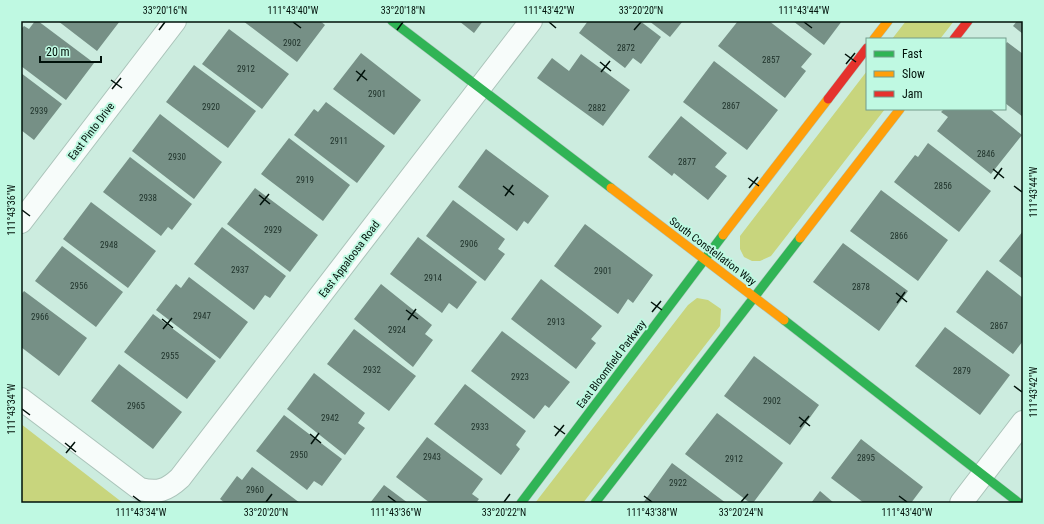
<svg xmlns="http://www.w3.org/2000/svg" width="1044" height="524" font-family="'Roboto Condensed',sans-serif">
  <rect width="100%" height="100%" fill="#ccecdf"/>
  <path fill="#c8d57d" d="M 906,21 L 954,21 L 940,39 L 892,39 Z
    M 867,71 L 867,109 L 885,109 L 771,256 L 760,261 L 752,261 L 744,257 L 740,249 L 740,236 Z
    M 697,298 L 708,300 L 721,309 L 720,326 L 583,503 L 535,503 L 688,305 Z
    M 21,424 L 123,503 L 21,503 Z"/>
  <path fill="#769086" d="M 35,21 L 38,21 L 94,63 L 66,100 L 21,66 L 21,29 L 24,26 L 29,29 Z
    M 58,21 L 120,21 L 97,51 Z
    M 243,21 L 320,21 L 325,25 L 297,62 Z
    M 459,21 L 483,21 L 474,33 Z
    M 588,21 L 640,21 L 661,37 L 641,64 L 633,58 L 625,68 L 579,33 Z
    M 649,21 L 683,21 L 670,37 Z
    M 738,21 L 769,21 L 812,54 L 801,67 L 806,71 L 785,98 L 718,46 Z
    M 793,21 L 842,21 L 824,45 Z
    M 1017,21 L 1023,21 L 1023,34 L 1013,26 Z
    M 229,29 L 289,74 L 262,109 L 202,64 Z
    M 1007,42 L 1023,54 L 1023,117 L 1005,103 L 1005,45 Z
    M 361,53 L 421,100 L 394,135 L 333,89 Z
    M 581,54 L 630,90 L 603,126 L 537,78 L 552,58 L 569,71 Z
    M 714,61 L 778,110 L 747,150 L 683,102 Z
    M 194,65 L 256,111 L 228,148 L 166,102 Z
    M 21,73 L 62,104 L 34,140 L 21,130 Z
    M 326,102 L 385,146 L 357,183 L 294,135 L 314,109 L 318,112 Z
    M 944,109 L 990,109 L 1022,135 L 991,174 L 937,131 L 948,117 L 941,112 Z
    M 160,114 L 222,162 L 194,199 L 132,151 Z
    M 681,116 L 727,153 L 715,167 L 727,176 L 708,200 L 674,173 L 672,176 L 648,157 Z
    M 289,138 L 350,185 L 323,221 L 261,174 Z
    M 928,143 L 991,191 L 959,232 L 894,182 L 915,155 L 918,157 Z
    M 486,149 L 549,196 L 528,224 L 524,221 L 517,231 L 458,187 Z
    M 130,157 L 192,204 L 172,230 L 168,227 L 161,236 L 103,192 Z
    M 255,188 L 318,235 L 290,272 L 227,224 Z
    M 881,190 L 948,240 L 918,281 L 850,231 Z
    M 453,200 L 505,239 L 498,249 L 505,254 L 485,281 L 426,236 Z
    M 91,202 L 156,251 L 128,288 L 63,239 Z
    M 585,224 L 653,275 L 633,303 L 628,299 L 618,314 L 554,266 Z
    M 222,227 L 286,276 L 270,298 L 265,295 L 254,310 L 194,264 Z
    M 1023,231 L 1023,279 L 999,261 Z
    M 418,237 L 477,282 L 457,309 L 449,303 L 442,313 L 390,274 Z
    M 843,243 L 908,291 L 879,331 L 813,282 Z
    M 62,246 L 123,292 L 96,327 L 35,281 Z
    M 987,270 L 1023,298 L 1023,341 L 1013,354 L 956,312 Z
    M 189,277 L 248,322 L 220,359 L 156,310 L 176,284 L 181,288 Z
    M 541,279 L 602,326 L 591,339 L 596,343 L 576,369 L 511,319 Z
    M 381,284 L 432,325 L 425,334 L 433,340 L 413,367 L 354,319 Z
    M 24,291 L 87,338 L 59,376 L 21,347 L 21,295 Z
    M 153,314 L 216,361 L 187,399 L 124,352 Z
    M 945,327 L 1010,375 L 980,415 L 915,366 Z
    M 354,329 L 416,376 L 389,411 L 327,364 Z
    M 502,331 L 570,382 L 549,408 L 545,405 L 534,419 L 471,371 Z
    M 754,356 L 819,405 L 790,445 L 724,396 Z
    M 119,364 L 182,412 L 153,449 L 91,401 Z
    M 314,373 L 365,413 L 358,423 L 365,428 L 345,455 L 287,409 Z
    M 465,384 L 526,431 L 516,445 L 520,449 L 501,475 L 434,424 Z
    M 717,413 L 783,463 L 753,503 L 750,503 L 685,454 Z
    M 284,415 L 342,459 L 322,486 L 314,481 L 307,490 L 256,451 Z
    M 427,437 L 483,479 L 472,494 L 479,499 L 476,503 L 430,503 L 396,477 Z
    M 861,439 L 923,487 L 911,503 L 864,503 L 831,478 Z
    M 672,463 L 726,503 L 643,503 Z
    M 252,467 L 300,503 L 225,503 L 220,499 L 237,476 L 242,480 Z
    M 384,485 L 408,503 L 370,503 Z
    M 820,491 L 834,503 L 811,503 Z"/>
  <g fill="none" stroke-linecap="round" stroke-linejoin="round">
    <g stroke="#aac3b9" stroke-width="24">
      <path id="street" d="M 21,222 L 175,21
        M 21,399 L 140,489 C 158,493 166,491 180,478 L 531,21
        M 961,503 L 1023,422"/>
    </g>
    <g stroke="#aac3b9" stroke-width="10">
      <path id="fast" d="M 392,21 L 611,188
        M 784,320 L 1019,503
        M 521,503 L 723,235
        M 595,503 L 800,238"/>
    </g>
    <g stroke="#aac3b9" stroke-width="10">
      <path id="slow" d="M 874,39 L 888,21
        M 611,188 L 784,320
        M 723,235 L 828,99
        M 800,238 L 900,109"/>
    </g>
    <g stroke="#aac3b9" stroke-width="10">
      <path id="jam" d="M 954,39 L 968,21
        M 828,99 L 867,48"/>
    </g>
    <use href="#street" stroke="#f7fcfa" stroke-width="22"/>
    <use href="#fast" stroke="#30b455" stroke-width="9"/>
    <use href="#slow" stroke="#ff9f0a" stroke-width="9"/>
    <use href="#jam" stroke="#e5322d" stroke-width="9"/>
  </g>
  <path fill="none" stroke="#00110a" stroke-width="1.5" d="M 293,22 L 301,28M 549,22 L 556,28M 804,22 L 812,28M 159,30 L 165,22M 397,30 L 403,22M 634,30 L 641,22M 845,54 L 856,62M 600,62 L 611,71M 846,64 L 855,53M 356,71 L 367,80M 601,72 L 610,61M 111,80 L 122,88M 357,81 L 365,70M 112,89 L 121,78M 993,169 L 1004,178M 748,178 L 759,186M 994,179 L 1002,168M 503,186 L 514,195M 1014,186 L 1022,192M 749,188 L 758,177M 259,195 L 270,204M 505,196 L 513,185M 260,205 L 269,194M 22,210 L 30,216M 896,293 L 907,302M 651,302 L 662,310M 897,303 L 905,292M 406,310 L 418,319M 652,312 L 661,301M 162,319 L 173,328M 408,320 L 416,309M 163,329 L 172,318M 1014,386 L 1022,392M 22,409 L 30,415M 799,417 L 810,426M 554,426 L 565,434M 800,427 L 809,416M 310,434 L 321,443M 555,436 L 564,425M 65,443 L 76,452M 311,444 L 319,433M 66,453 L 75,442M 133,496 L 141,502M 388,496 L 396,502M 644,496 L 652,502M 899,496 L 907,502M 266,502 L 272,494M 504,502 L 510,494M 741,502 L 748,494"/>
  <g text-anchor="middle" stroke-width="4" stroke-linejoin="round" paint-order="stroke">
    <g font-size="9" fill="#1e3129">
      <text x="292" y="46">2902</text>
      <text x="626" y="51">2872</text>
      <text x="771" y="63">2857</text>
      <text x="246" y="72">2912</text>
      <text x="377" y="97">2901</text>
      <text x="731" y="109">2867</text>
      <text x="211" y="110">2920</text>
      <text x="597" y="111">2882</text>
      <text x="39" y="114">2939</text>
      <text x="339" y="144">2911</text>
      <text x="986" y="157">2846</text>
      <text x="177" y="160">2930</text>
      <text x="687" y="165">2877</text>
      <text x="305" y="183">2919</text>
      <text x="943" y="189">2856</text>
      <text x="148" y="201">2938</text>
      <text x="273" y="233">2929</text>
      <text x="899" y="239">2866</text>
      <text x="469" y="247">2906</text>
      <text x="109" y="248">2948</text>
      <text x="240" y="273">2937</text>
      <text x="603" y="274">2901</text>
      <text x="433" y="281">2914</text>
      <text x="79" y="289">2956</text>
      <text x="861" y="290">2878</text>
      <text x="202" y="319">2947</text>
      <text x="40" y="320">2966</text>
      <text x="556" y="325">2913</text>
      <text x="999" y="329">2867</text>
      <text x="397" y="333">2924</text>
      <text x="170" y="359">2955</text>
      <text x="372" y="373">2932</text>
      <text x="962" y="374">2879</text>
      <text x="520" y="380">2923</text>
      <text x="772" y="404">2902</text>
      <text x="136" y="409">2965</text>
      <text x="330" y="421">2942</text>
      <text x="480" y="430">2933</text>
      <text x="299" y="458">2950</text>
      <text x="432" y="460">2943</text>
      <text x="866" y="461">2895</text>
      <text x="734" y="462">2912</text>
      <text x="678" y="486">2922</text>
      <text x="255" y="493">2960</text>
    </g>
    <g font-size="11" fill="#00110a" stroke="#bff9e2">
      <text transform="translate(91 131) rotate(-53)" y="4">East Pinto Drive</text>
      <text transform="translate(713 251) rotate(37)" y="4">South Constellation Way</text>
      <text transform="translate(349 259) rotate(-53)" y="4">East Appaloosa Road</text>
      <text transform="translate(611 364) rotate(-53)" y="4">East Bloomfield Parkway</text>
    </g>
  </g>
  <rect width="1044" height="524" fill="none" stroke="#bff9e2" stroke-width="44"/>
  <rect x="866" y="38" width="140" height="72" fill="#bff9e2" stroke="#739c8c"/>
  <rect x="874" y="51" width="20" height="6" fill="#30b455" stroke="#739c8c"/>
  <text x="902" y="58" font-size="12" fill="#00110a">Fast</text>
  <rect x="874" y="71" width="20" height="6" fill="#ff9f0a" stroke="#739c8c"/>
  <text x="902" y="78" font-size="12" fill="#00110a">Slow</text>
  <rect x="874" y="91" width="20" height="6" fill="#e5322d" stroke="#739c8c"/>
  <text x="902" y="98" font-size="12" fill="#00110a">Jam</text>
  <path d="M40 56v6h61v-6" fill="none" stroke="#00110a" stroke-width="2"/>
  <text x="46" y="56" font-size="12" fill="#00110a" stroke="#bff9e2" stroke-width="3" paint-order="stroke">20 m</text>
  <rect x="22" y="22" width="1000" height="480" fill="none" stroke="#00110a" stroke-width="1.5"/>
  <g font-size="10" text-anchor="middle" fill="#00110a">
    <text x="165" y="14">33°20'16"N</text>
    <text x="293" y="14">111°43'40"W</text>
    <text x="403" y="14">33°20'18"N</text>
    <text x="549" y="14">111°43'42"W</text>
    <text x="641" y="14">33°20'20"N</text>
    <text x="804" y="14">111°43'44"W</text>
    <text transform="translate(1033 192) rotate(-90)" y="4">111°43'44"W</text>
    <text transform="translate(11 210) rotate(-90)" y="4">111°43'36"W</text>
    <text transform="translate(1033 392) rotate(-90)" y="4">111°43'42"W</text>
    <text transform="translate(11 409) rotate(-90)" y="4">111°43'34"W</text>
    <text x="141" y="516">111°43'34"W</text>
    <text x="266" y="516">33°20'20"N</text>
    <text x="396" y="516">111°43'36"W</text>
    <text x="504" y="516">33°20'22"N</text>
    <text x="652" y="516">111°43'38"W</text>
    <text x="741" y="516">33°20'24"N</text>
    <text x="907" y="516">111°43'40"W</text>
  </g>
</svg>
